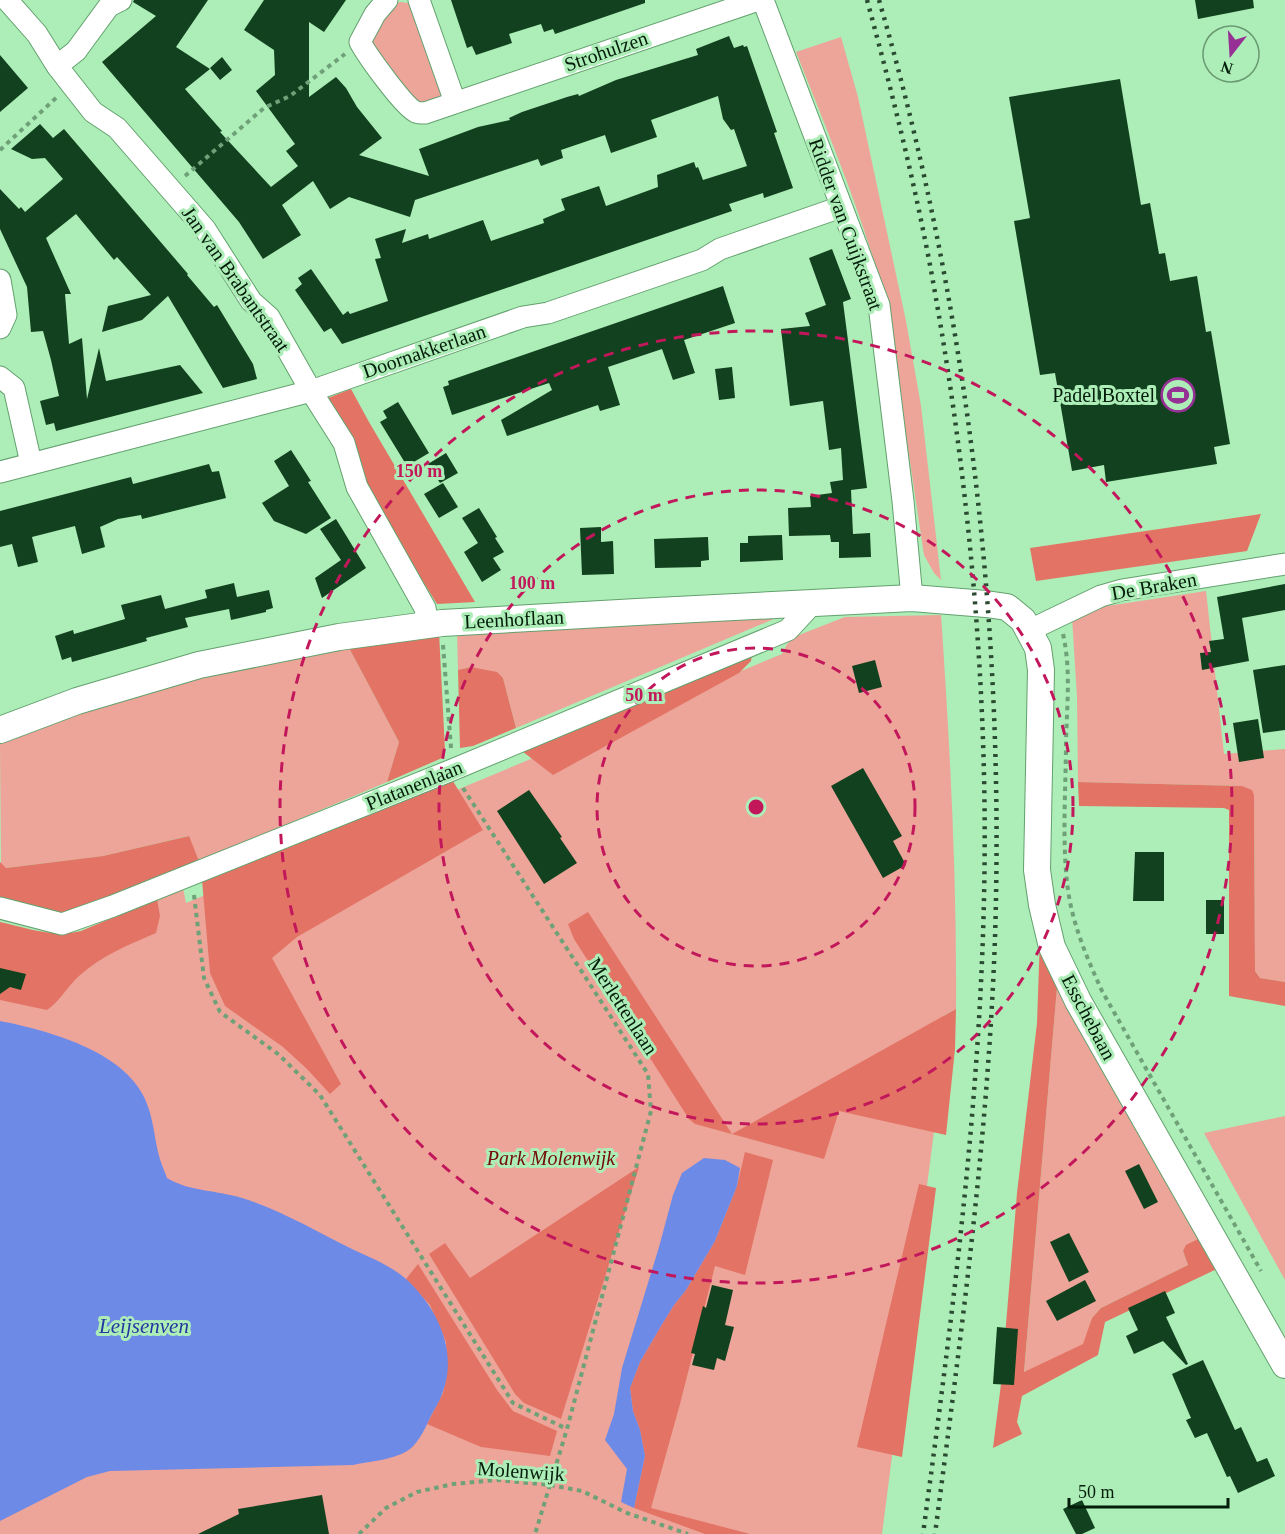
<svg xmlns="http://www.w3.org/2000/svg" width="1285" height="1534" font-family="Georgia,serif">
  <rect width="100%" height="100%" fill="#adedb7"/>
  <path fill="#eda499" d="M 400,2 L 408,3 L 415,8 L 442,93 L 437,102 L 419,105 L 374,54 L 371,38 L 393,4 Z
    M 841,37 L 858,97 L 906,321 L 921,406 L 941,580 L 934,573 L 924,555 L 886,302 C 863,216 829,135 796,52 Z
    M 1206,591 L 1224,754 L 1285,749 L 1285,982 L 1260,978 L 1255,971 L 1254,795 L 1242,786 L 1078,782 L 1077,697 L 1072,617 L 1081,610 Z
    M 783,615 L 516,728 L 503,678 L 471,667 L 458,670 L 457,630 Z
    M 941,615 C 950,747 957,878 956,1009 L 943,1016 L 944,1054 L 882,1534 L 0,1534 L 0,934 L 64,947 L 157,899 L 183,888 L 186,903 L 782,654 L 787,644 L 794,637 L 845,617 Z
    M 347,644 L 399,742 L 387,782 L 199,861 L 188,836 L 103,856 L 5,868 L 1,864 L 0,743 L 122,699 L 198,677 Z
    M 1058,976 L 1202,1237 L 1183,1251 L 1188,1265 L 1101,1308 L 1092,1318 L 1084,1344 L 1024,1373 Z
    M 1285,1116 L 1285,1280 L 1204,1133 Z"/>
  <path fill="#e37465" d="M 351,389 L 369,422 L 475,602 L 437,604 L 342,451 L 336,413 L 328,398 Z
    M 1261,514 L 1247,551 L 1036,581 L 1030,548 Z
    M 439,632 L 445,750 L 442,758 L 387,782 L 399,742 L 347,644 Z
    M 752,655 L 751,661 L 739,673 L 553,775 L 518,748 Z
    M 471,667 L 497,672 L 503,678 L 516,728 L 473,746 L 460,748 L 458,670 Z
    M 451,778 L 483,830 L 297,937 L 272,958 L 341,1084 L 330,1094 L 307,1069 L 283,1047 L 225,1006 L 210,973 L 202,880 Z
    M 1078,782 L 1242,786 L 1252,790 L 1254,795 L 1255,971 L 1260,978 L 1285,982 L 1285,1006 L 1229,996 L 1229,810 L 1224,808 L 1079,806 Z
    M 189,836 L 199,861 L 97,904 L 61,915 L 0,904 L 0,862 L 6,868 L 103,856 Z
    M 157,899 L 160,916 L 156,933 C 128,945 101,956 79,976 C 67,987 60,1001 47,1010 L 0,1000 L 0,922 C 27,928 54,938 81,931 Z
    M 588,912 L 732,1134 L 956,1009 L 955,1049 L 946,1135 L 839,1111 L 824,1159 L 695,1124 L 689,1119 L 574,939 L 568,924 Z
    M 1040,937 L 1058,976 L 1024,1372 L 1083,1344 L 1092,1318 L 1101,1308 L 1188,1265 L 1183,1251 L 1186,1245 L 1202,1237 L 1219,1268 L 1105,1322 L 1098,1355 L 1022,1396 L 1017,1422 L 1022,1434 L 993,1448 L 1001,1384 L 1017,1193 L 1037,1023 Z
    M 745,1152 L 773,1160 L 745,1275 L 715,1266 L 680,1404 L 651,1508 L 750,1534 L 705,1534 L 634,1508 L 645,1456 L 640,1430 L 633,1411 L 630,1388 L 640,1362 L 661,1326 L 674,1305 L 686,1290 L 715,1241 L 737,1186 Z
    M 639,1167 L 561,1419 L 524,1403 L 515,1394 L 429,1254 L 445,1243 L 470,1278 Z
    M 919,1184 L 936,1188 L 902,1457 L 857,1447 Z
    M 418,1264 L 497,1390 L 513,1411 L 557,1431 L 550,1456 L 481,1447 L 427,1424 L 443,1393 L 447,1374 L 446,1342 L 430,1305 L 406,1279 Z"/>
  <path fill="#6d8ae6" d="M 0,1021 C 47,1030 124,1051 145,1099 C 153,1117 154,1134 158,1152 C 160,1161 164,1170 167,1178 C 190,1192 217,1190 242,1198 C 281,1210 317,1232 354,1250 C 372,1258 391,1266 406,1279 C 437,1307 459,1352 442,1394 C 440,1401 435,1408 432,1414 C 426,1426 420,1441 410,1449 C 395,1460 371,1461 353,1465 L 110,1471 L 87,1477 L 0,1521 Z
    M 704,1158 L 725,1160 L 740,1168 L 737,1186 L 715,1241 L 686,1290 L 674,1305 L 661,1326 L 640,1362 L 630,1388 L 633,1411 L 640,1430 L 645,1456 L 634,1508 L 621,1502 L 627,1469 L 605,1440 L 614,1414 L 622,1368 L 659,1247 L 673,1195 L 682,1173 Z"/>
  <path fill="#11411e" d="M 134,0 L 208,0 L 176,47 L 210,69 L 185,89 L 222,131 L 220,132 L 271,187 L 298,166 L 286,151 L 295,144 L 256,91 L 275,75 L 274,50 L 244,30 L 264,0 L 346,0 L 324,32 L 309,22 L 309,97 L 336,77 L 346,88 L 357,107 L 382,138 L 359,155 L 429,176 L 419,149 L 478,127 L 510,120 L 509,118 L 522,112 L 567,97 L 578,94 L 579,96 L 616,80 L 698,55 L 696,49 L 729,36 L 734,48 L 743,45 L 744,47 L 747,46 L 777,132 L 774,133 L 793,188 L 764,198 L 763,193 L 729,204 L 732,211 L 342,344 L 331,328 L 324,332 L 295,290 L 302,284 L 298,278 L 311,269 L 343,315 L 348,311 L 350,314 L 388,301 L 375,259 L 381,258 L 375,239 L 406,229 L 402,243 L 428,234 L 429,239 L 483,220 L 491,241 L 544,223 L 543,219 L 565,210 L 561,199 L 599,186 L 606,206 L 658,187 L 657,175 L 694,162 L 696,168 L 698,167 L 703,180 L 747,166 L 734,129 L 731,130 L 723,119 L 718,96 L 651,120 L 657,137 L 611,153 L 605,135 L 561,150 L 563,158 L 541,166 L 538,159 L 415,200 L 410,217 L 349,197 L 330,209 L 313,181 L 282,205 L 301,235 L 263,259 L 239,222 L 102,62 L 156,16 L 133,2 Z
    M 451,0 L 645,0 L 645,3 L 555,34 L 553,29 L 544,32 L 541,24 L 509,34 L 512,43 L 476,55 L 472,46 L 467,48 Z
    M 1195,0 L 1253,0 L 1254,8 L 1198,19 Z
    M 0,55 L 28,88 L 0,112 Z
    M 222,57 L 232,70 L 220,80 L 210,68 Z
    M 1120,79 L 1141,205 L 1150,203 L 1159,254 L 1165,253 L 1170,281 L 1197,276 L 1206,332 L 1211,331 L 1230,444 L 1214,447 L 1217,464 L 1106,482 L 1104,465 L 1072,471 L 1055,373 L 1040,375 L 1014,221 L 1030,218 L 1009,97 Z
    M 40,124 L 53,138 L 64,129 L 188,274 L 187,275 L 214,307 L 217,305 L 253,364 L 257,379 L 223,388 L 168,296 L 142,320 L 102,332 L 108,306 L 151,295 L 117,257 L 114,260 L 76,214 L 46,238 L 71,294 L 65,294 L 69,344 L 82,338 L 87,399 L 99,348 L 106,381 L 180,365 L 203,393 L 56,431 L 54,423 L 46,425 L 40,401 L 59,396 L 51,360 L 43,331 L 31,332 L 27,287 L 0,229 L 0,189 L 19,209 L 21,207 L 25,212 L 63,179 L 45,158 L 32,159 L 11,149 Z
    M 832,249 L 851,299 L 843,302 L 867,488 L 851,490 L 853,534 L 870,533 L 871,557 L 839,558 L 839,542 L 831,542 L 830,535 L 789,536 L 788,508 L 811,507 L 810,496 L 832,493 L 830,482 L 843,480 L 841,448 L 829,450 L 823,401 L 790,406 L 781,329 L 810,326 L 805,313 L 826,305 L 809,258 Z
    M 723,286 L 735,323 L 684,340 L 695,373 L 673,380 L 662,349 L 608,367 L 620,405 L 600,411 L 598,405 L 507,436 L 501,420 L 552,390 L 549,383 L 452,415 L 443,387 L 449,385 L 448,381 Z
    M 732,367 L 735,398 L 719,400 L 715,369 Z
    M 398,402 L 429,453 L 407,466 L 380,422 L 387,418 L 383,411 Z
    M 291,450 L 311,481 L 308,482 L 331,518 L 306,534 L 274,521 L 262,503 L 289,486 L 274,461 Z
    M 446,453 L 458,473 L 440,483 L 428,464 Z
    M 209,464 L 212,472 L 219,471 L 226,498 L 142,519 L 141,515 L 118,519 L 100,527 L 105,547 L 82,554 L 75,526 L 32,537 L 38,562 L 18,567 L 12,544 L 0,547 L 0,511 L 131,477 L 133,484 Z
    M 443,483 L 458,507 L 439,518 L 424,494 Z
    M 479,508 L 497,537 L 495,538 L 504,552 L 493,558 L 501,570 L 482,582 L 464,552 L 478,543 L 462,518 Z
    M 336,519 L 366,568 L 322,598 L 315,578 L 341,560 L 320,529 Z
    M 601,527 L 601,542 L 613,541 L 614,574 L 582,575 L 580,528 Z
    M 782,535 L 783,560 L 740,562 L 740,543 L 748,543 L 748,536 Z
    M 708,537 L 709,560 L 701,561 L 701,567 L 655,568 L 654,539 Z
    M 234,583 L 237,597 L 269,590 L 273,608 L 266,610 L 266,612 L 231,620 L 229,609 L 185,618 L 188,627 L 146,638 L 147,641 L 72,662 L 71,657 L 62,660 L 55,636 L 73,630 L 74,634 L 125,619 L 121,605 L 161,595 L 165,609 L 207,598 L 205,590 Z
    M 1285,584 L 1285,610 L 1242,618 L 1249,661 L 1202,670 L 1200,653 L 1211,652 L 1209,641 L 1224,639 L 1217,597 Z
    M 875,660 L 882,687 L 859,693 L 852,666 Z
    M 1285,665 L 1285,730 L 1263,733 L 1253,670 Z
    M 1258,719 L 1264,758 L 1239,762 L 1233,723 Z
    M 863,768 L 902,836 L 893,841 L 906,865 L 883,878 L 831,786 Z
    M 529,790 L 562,837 L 560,838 L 577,863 L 544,884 L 497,811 Z
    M 1135,852 L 1164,852 L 1164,901 L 1133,901 Z
    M 1206,900 L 1224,900 L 1224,934 L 1206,934 Z
    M 0,968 L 26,974 L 21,990 L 10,987 L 0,994 Z
    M 1139,1164 L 1158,1202 L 1144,1209 L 1125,1171 Z
    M 1069,1233 L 1089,1272 L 1069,1282 L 1050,1242 Z
    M 1085,1280 L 1096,1301 L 1057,1321 L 1046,1301 Z
    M 712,1285 L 733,1290 L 725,1325 L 734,1327 L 725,1361 L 717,1358 L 714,1370 L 692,1365 L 695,1354 L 691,1353 L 703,1306 L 706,1308 Z
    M 1165,1291 L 1175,1313 L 1166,1317 L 1188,1364 L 1186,1365 L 1163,1341 L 1134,1354 L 1126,1336 L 1138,1330 L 1128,1308 Z
    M 997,1327 L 1018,1329 L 1014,1385 L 993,1384 Z
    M 1203,1360 L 1235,1430 L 1241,1427 L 1257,1462 L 1267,1458 L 1275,1476 L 1238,1493 L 1230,1476 L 1227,1477 L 1207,1433 L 1195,1438 L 1186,1420 L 1191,1418 L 1172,1374 Z
    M 322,1495 L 329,1534 L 198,1534 L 239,1514 L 238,1509 Z
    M 1082,1500 L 1095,1528 L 1082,1534 L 1076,1534 L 1063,1509 Z"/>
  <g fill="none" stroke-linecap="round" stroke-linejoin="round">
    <g stroke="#63a16e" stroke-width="23">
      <path id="minor" d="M 7,0 L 37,34 L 57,66 L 93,112 L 117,128 L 205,229 L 251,301 L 269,317 L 311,391 L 344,443 L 357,487 L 425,608 L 428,624
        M 387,0 L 375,14 L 360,42 C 367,55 404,107 416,112 C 419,113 422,113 425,113 L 758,0
        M 419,0 L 455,102
        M 763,0 L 879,305 L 903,501 L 912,598
        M 57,66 L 76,51 L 109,6 L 121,0
        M 0,280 L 6,315 L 0,328
        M 0,377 L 14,388 L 31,463
        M 0,472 L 311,391 L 523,317 L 548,313 L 702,260 L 720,249 L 841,207
        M 1030,630 L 1101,596 L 1122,590 L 1285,564
        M 0,908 L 62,924 L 113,906 L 452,770 L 788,630 L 813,603"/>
    </g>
    <g stroke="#63a16e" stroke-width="28">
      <path id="tertiary" d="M 0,730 L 77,701 L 199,665 L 339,637 L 442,623 L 637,612 L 912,598 L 986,604 L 1007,607 L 1023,620 L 1038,648 L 1041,670 L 1037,870 L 1042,905 L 1052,947 L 1078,1001 L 1285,1365"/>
    </g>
    <path stroke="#6fa178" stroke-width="4" stroke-dasharray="4.5 4.5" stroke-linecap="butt" d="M 0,150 L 57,97
      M 185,176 L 264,108 L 290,96 L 345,54
      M 1063,634 C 1071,669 1067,705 1066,740 C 1066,787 1062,835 1067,882 C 1071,921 1086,956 1102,991 L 1261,1271
      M 443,645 L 451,748
      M 463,788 L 648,1074 L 651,1111 L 567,1429 L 535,1534
      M 194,895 L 204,978 L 220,1012 L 278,1054 L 320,1095 L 513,1403 L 567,1429
      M 359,1534 L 386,1508 L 417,1492 L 453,1484 L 497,1480 L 550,1485 L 582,1491 L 627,1513 L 688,1534"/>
    <use href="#minor" stroke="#fff" stroke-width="21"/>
    <use href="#tertiary" stroke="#fff" stroke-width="26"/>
    <path stroke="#2a4b31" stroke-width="4.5" stroke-dasharray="3 6" stroke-linecap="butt" d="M 867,0 C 891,88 913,176 930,265 C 961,433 980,604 984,775 C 990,1030 957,1282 923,1534
      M 879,0 C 967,303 1005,624 995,938 C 988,1138 961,1336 935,1534"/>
  </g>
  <g fill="none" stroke="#c2185b" stroke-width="3" stroke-dasharray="10 8">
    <circle cx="756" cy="807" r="159"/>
    <circle cx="756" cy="807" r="317"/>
    <circle cx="756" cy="807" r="476"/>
  </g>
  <defs>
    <g id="stadium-ring" transform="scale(1.725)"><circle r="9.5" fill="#adedb7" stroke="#973094" stroke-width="1.5"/><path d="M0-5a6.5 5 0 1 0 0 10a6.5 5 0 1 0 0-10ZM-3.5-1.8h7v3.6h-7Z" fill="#973094"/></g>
  </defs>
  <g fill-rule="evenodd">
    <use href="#stadium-ring" x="1178" y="395"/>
  </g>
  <g text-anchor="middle" stroke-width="6" stroke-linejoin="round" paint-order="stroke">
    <g font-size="20" fill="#041d0a" stroke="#adedb7">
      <text transform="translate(606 51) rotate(-19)" y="7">Strohulzen</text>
      <text transform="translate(846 224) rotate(70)" y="7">Ridder van Cuijkstraat</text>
      <text transform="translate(236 279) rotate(55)" y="7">Jan van Brabantstraat</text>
      <text transform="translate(424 351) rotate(-19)" y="7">Doornakkerlaan</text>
      <text transform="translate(1154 586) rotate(-10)" y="7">De Braken</text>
      <text transform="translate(514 619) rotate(-3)" y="7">Leenhoflaan</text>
      <text transform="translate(414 785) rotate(-22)" y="7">Platanenlaan</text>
      <text transform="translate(623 1006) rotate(57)" y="7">Merlettenlaan</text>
      <text transform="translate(1089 1017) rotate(62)" y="7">Esschebaan</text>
      <text transform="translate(521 1471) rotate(4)" y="7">Molenwijk</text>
    </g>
    <g font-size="20" fill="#041d0a" stroke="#adedb7" text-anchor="end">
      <text x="1155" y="402">Padel Boxtel</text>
    </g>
    <g font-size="20" font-style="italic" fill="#730b07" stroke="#adedb7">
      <text x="551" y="1165">Park Molenwijk</text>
    </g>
    <g font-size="21" font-style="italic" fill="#2437a0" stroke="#adedb7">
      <text x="144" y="1333">Leijsenven</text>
    </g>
  </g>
  <circle cx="756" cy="807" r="9" fill="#c2185b" stroke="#adedb7" stroke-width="3"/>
  <g font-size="18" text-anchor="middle" font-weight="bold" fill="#c2185b" stroke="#adedb7" stroke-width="6" stroke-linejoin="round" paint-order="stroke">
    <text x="419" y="477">150 m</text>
    <text x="532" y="589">100 m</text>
    <text x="644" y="701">50 m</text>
  </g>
  <g transform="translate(1231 54) rotate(197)"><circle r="28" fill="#adedb7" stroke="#699a72" stroke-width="1.5"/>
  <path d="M0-4.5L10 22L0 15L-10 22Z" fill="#973094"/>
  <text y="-9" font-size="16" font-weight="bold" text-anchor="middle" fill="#041d0a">N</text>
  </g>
  <path d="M1069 1498v9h159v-9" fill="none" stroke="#041d0a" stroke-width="3"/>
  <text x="1078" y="1498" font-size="18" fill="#041d0a" stroke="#adedb7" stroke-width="4.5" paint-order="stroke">50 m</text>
</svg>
